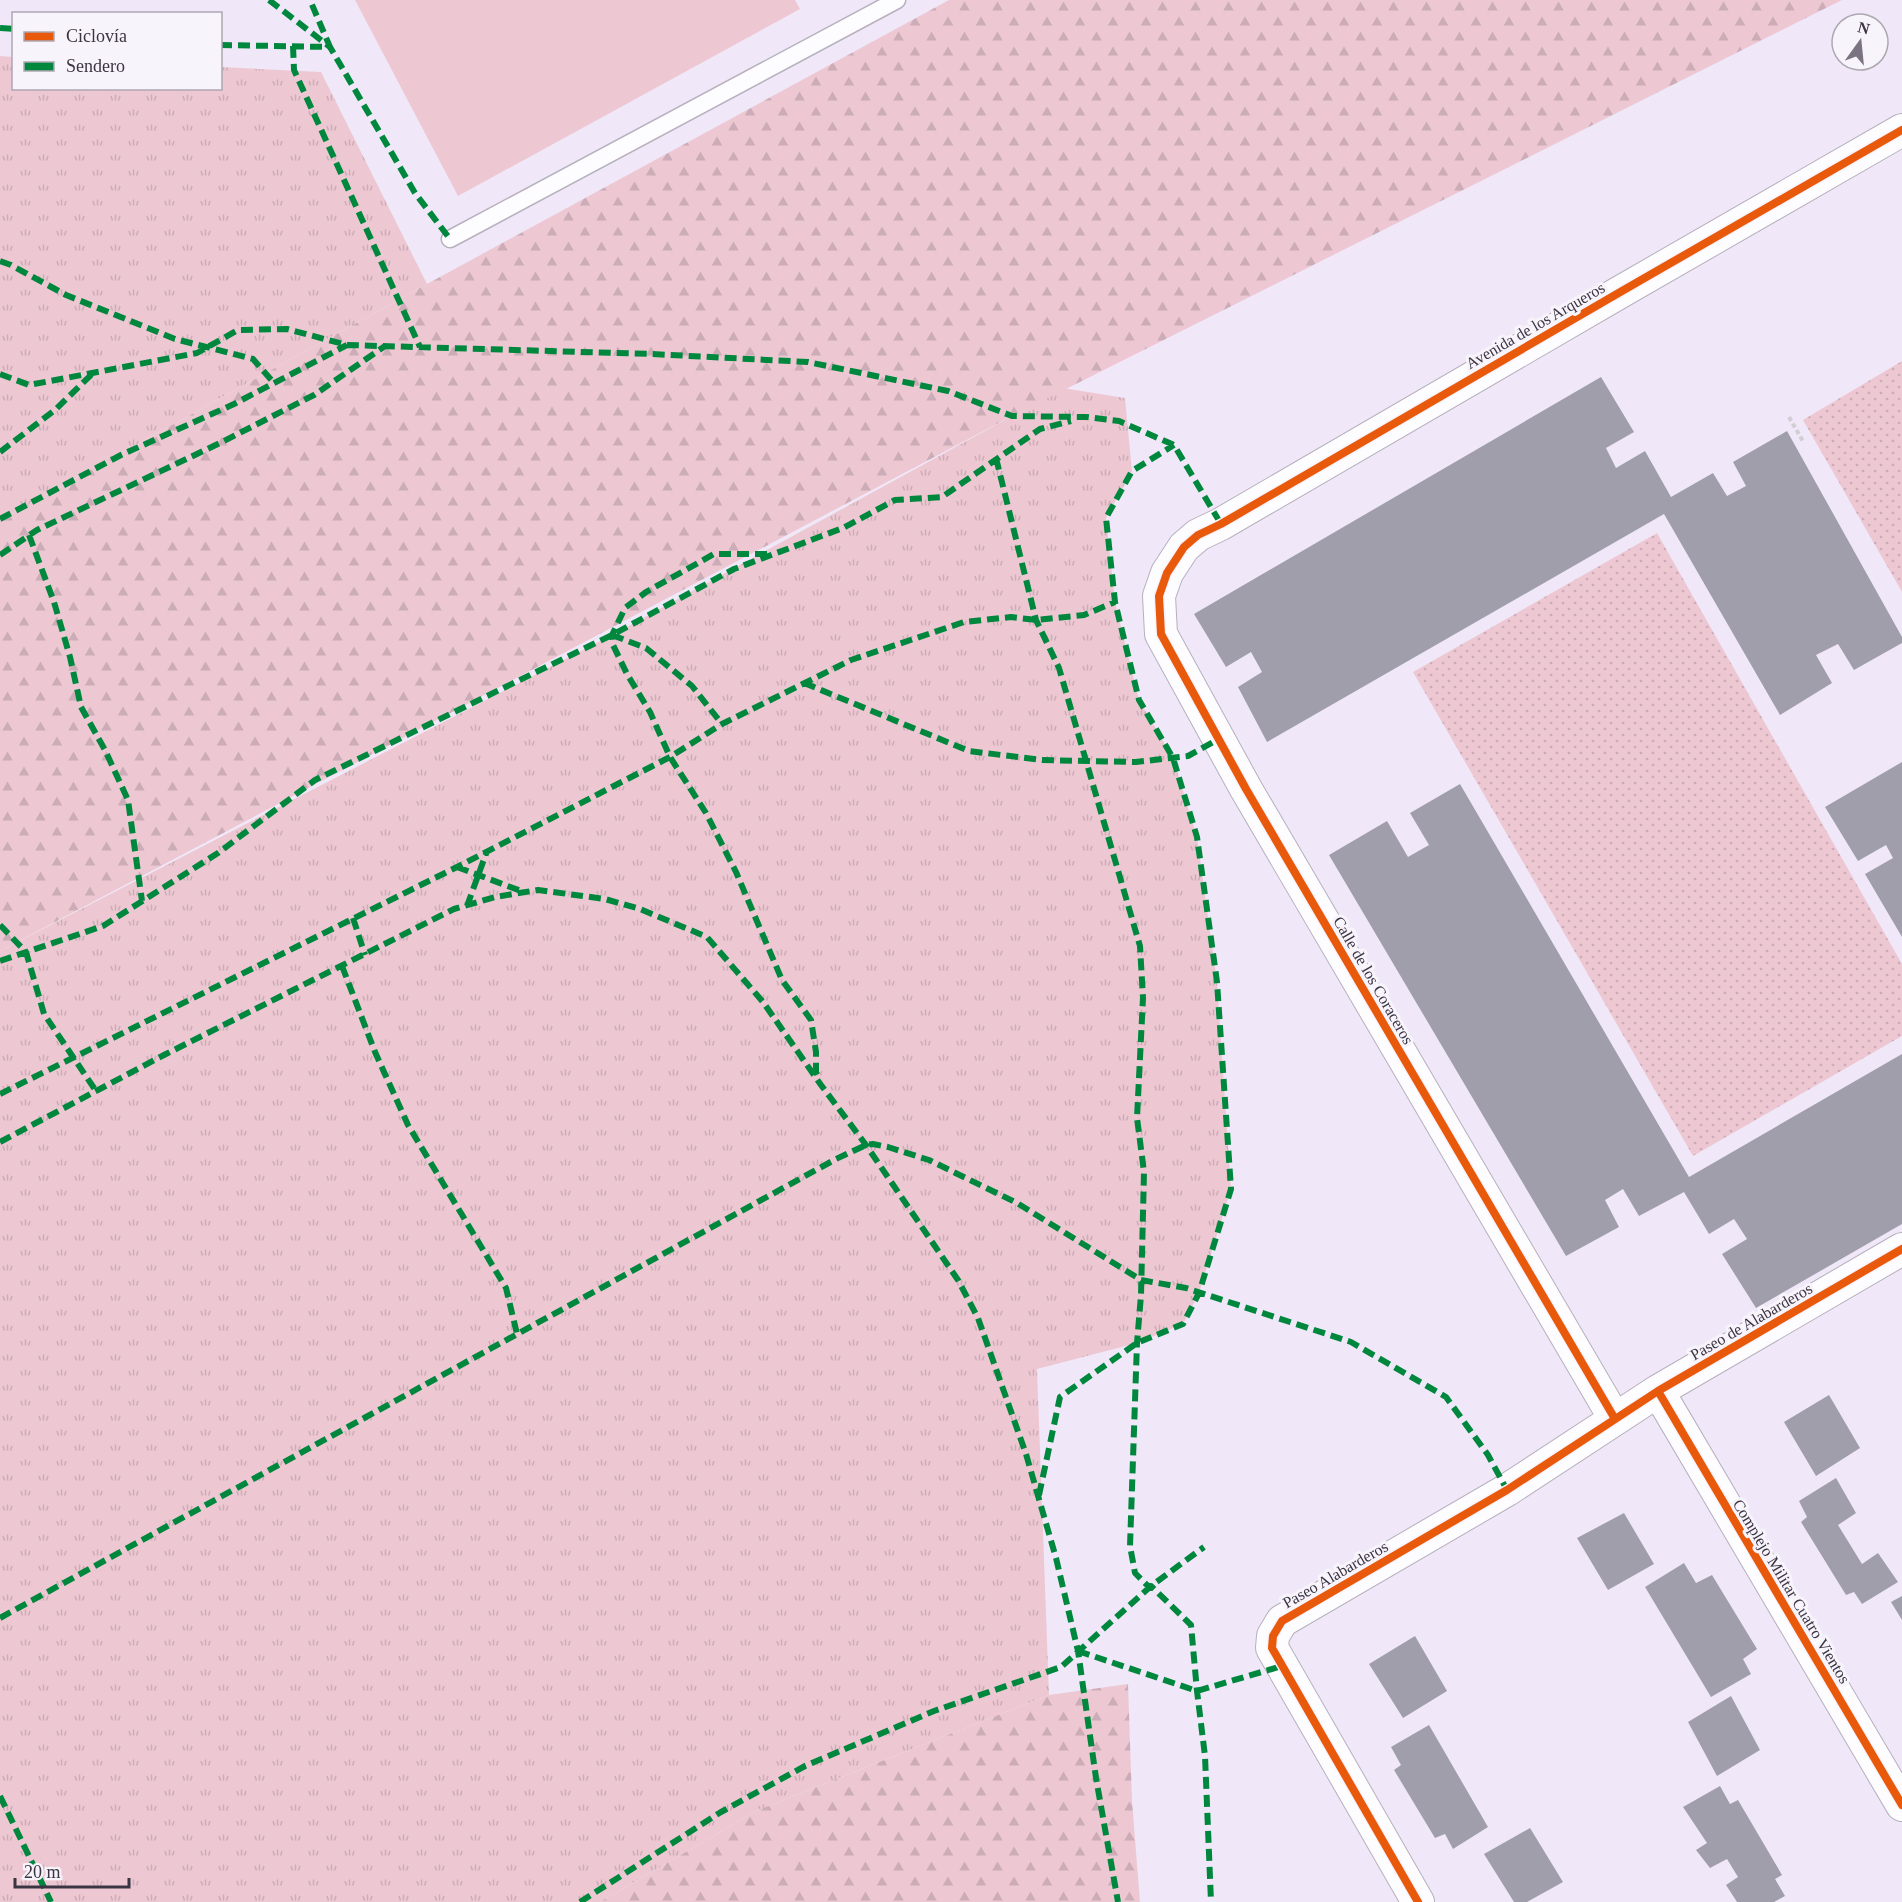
<svg xmlns="http://www.w3.org/2000/svg" width="1902" height="1902" font-family="Georgia,serif">
  <defs>
    <pattern id="grass-tufts" width="24" height="20" patternUnits="userSpaceOnUse" patternTransform="scale(1.5)"><rect width="24" height="20" fill="#edc8d3"/><path d="M3 7l-1-3M5 7V3M7 7l1-3M15 17l-1-3M17 17v-4M19 17l1-3" fill="none" stroke="#ccacb6"/></pattern>
    <pattern id="forest-firs" width="22" height="20" patternUnits="userSpaceOnUse" patternTransform="scale(1.5)"><rect width="22" height="20" fill="#edc8d3"/><path d="M5 1l3.5 6h-7zM16 11l3.5 6h-7z" fill="#ccacb6"/></pattern>
    <pattern id="park-dots" width="8" height="8" patternUnits="userSpaceOnUse" patternTransform="scale(1.5)"><rect width="8" height="8" fill="#edc8d3"/><path d="M2 2h.1M6 6h.1" fill="none" stroke="#ccacb6" stroke-width="1.8" stroke-linecap="round"/></pattern>
  </defs>
  <rect width="100%" height="100%" fill="#f0e8f8"/>
  <path fill="url(#grass-tufts)" d="M 0,56 L 13,57 L 14,88 L 220,88 L 221,67 L 321,72 L 427,284 L 0,520 Z
    M 1063,388 L 1125,398 L 1132,471 L 1106,518 L 1115,602 L 1139,700 L 1173,758 L 1197,837 L 1217,982 L 1231,1189 L 1199,1293 L 1183,1324 L 1137,1343 L 1037,1369 L 1049,1695 L 758,1810 L 600,1902 L 0,1902 L 0,951 L 612,635 Z"/>
  <path fill="url(#forest-firs)" d="M 949,0 L 1842,0 L 1012,416 L 0,951 L 0,520 L 427,284 Z
    M 1128,1684 L 1132,1801 L 1140,1902 L 600,1902 L 758,1810 L 1049,1695 Z"/>
  <path fill="url(#park-dots)" d="M 1902,361 L 1902,592 L 1803,420 Z
    M 1657,533 L 1902,964 L 1902,1036 L 1693,1156 L 1413,672 Z"/>
  <path fill="#edc8d3" d="M 355,0 L 795,0 L 800,9 L 458,196 Z"/>
  <path fill="#a09eab" d="M 1601,377 L 1634,432 L 1606,448 L 1616,468 L 1645,451 L 1671,497 L 1713,473 L 1727,496 L 1746,486 L 1733,462 L 1787,431 L 1902,637 L 1902,643 L 1854,670 L 1838,644 L 1816,655 L 1832,683 L 1780,715 L 1664,514 L 1267,742 L 1238,687 L 1262,672 L 1251,652 L 1226,667 L 1194,614 Z
    M 1902,762 L 1902,937 L 1865,874 L 1893,858 L 1886,845 L 1858,861 L 1825,807 Z
    M 1460,784 L 1689,1177 L 1902,1054 L 1902,1224 L 1756,1308 L 1722,1254 L 1747,1239 L 1734,1219 L 1709,1234 L 1684,1192 L 1639,1216 L 1623,1189 L 1605,1200 L 1619,1227 L 1566,1256 L 1329,855 L 1387,821 L 1408,857 L 1429,845 L 1410,813 Z
    M 1829,1395 L 1860,1448 L 1816,1476 L 1784,1422 Z
    M 1836,1478 L 1856,1513 L 1838,1525 L 1862,1564 L 1878,1553 L 1898,1582 L 1862,1604 L 1854,1592 L 1846,1595 L 1801,1522 L 1807,1517 L 1799,1501 Z
    M 1624,1513 L 1654,1564 L 1608,1590 L 1577,1538 Z
    M 1684,1563 L 1696,1583 L 1712,1575 L 1757,1649 L 1743,1659 L 1751,1674 L 1711,1697 L 1645,1587 Z
    M 1902,1596 L 1902,1620 L 1891,1602 Z
    M 1415,1636 L 1447,1691 L 1403,1718 L 1369,1664 Z
    M 1731,1696 L 1760,1750 L 1717,1776 L 1688,1722 Z
    M 1429,1725 L 1488,1827 L 1453,1849 L 1445,1834 L 1435,1838 L 1394,1770 L 1401,1765 L 1391,1747 Z
    M 1720,1786 L 1730,1804 L 1738,1800 L 1782,1875 L 1775,1879 L 1785,1896 L 1774,1902 L 1737,1902 L 1726,1885 L 1738,1877 L 1727,1859 L 1710,1868 L 1696,1850 L 1707,1843 L 1683,1807 Z
    M 1530,1828 L 1563,1882 L 1527,1902 L 1514,1902 L 1484,1854 Z"/>
  <g fill="none" stroke-linecap="round" stroke-linejoin="round">
    <g stroke="#b7b0bd" stroke-width="19">
      <path id="service" d="M 450,239 L 897,0"/>
    </g>
    <g stroke="#b7b0bd" stroke-width="34">
      <path id="minor" d="M 1658,1391 L 1902,1805
        M 1615,1419 L 1246,789 L 1161,634 L 1159,596 L 1167,573 L 1184,547 L 1198,535 L 1221,524 L 1622,291 L 1902,130
        M 1418,1902 L 1272,1648 L 1273,1636 L 1282,1621 L 1507,1490 L 1658,1391 L 1902,1249"/>
    </g>
    <path stroke="#d1ced4" stroke-width="4" stroke-dasharray="4.5 3" stroke-linecap="butt" d="M 1789,417 L 1804,443"/>
    <use href="#service" stroke="#fdfcfe" stroke-width="16"/>
    <use href="#minor" stroke="#fdfcfe" stroke-width="32"/>
    <path stroke="#00873e" stroke-width="6" stroke-dasharray="12 6" stroke-linecap="butt" d="M 269,0 L 330,47 L 415,193 L 450,239
      M 0,28 L 14,29
      M 220,45 L 330,47 L 310,0
      M 293,46 L 294,70 L 420,347
      M 0,261 L 11,265 L 66,295 L 175,339 L 253,359 L 274,383
      M 0,374 L 29,385 L 197,353 L 238,330 L 287,329 L 347,345 L 651,354 L 808,362 L 948,391 L 1012,416 L 1086,417 L 1119,421 L 1174,445 L 1221,524
      M 0,452 L 55,410 L 93,373
      M 996,458 L 1036,620 L 1059,668 L 1140,946 L 1143,998 L 1137,1118 L 1144,1172 L 1141,1295 L 1137,1343 L 1130,1546 L 1135,1573 L 1148,1586 L 1151,1586 L 1191,1625 L 1197,1691 L 1205,1756 L 1211,1902
      M 0,519 L 121,455 L 234,404 L 347,345
      M 29,535 L 54,602 L 70,657 L 81,707 L 105,750 L 128,800 L 142,901
      M 767,554 L 714,554 L 646,592 L 625,608 L 612,635 L 613,645 L 627,674 L 650,712 L 670,757 L 706,813 L 736,872 L 782,980 L 811,1020 L 816,1052 L 816,1072 L 819,1078
      M 0,555 L 37,530 L 220,443 L 314,395 L 385,346
      M 612,635 L 646,648 L 692,686 L 722,724
      M 804,683 L 969,751 L 1042,760 L 1136,762 L 1188,756 L 1219,739
      M 457,867 L 521,891
      M 467,906 L 487,851
      M 353,918 L 365,955
      M 0,925 L 26,952 L 44,1014 L 96,1091
      M 0,961 L 103,926 L 218,853 L 315,780 L 612,635 L 734,569 L 843,528 L 895,500 L 942,497 L 1040,429 L 1071,421
      M 342,966 L 375,1052 L 408,1125 L 506,1288 L 517,1334
      M 0,1094 L 457,867 L 670,757 L 722,724 L 851,660 L 964,622 L 1011,617 L 1036,620 L 1084,615 L 1115,602
      M 0,1142 L 164,1055 L 454,909 L 495,897 L 538,890 L 605,899 L 640,909 L 707,937 L 763,1002 L 821,1085 L 866,1145 L 958,1280 L 978,1318 L 1026,1454 L 1056,1558 L 1078,1651 L 1096,1778 L 1118,1902
      M 1039,1495 L 1060,1397 L 1137,1343 L 1183,1324 L 1199,1293 L 1231,1189 L 1217,982 L 1197,837 L 1173,758 L 1139,700 L 1115,602 L 1106,518 L 1132,471 L 1174,445
      M 0,1618 L 836,1159 L 866,1145 L 873,1144 L 888,1147 L 929,1160 L 1017,1203 L 1141,1280 L 1186,1288 L 1351,1342 L 1446,1397 L 1488,1455 L 1507,1490
      M 1078,1651 L 1197,1691 L 1282,1666
      M 0,1796 L 51,1902
      M 580,1902 L 721,1812 L 805,1766 L 934,1711 L 1061,1667 L 1151,1586 L 1204,1547"/>
    <g stroke="#f8f4fb" stroke-width="11">
      <path id="cycleway" d="M 1658,1391 L 1902,1805
        M 1615,1419 L 1246,789 L 1161,634 L 1159,596 L 1167,573 L 1184,547 L 1198,535 L 1221,524 L 1622,291 L 1902,130
        M 1418,1902 L 1272,1648 L 1273,1636 L 1282,1621 L 1507,1490 L 1658,1391 L 1902,1249"/>
    </g>
    <use href="#cycleway" stroke="#e8590c" stroke-width="8"/>
  </g>
  <g text-anchor="middle" stroke-width="6" stroke-linejoin="round" paint-order="stroke">
    <g font-size="16" fill="#3b3442" stroke="#f8f4fb">
      <text transform="translate(1535 325) rotate(-30)" y="6">Avenida de los Arqueros</text>
      <text transform="translate(1374 980) rotate(60)" y="6">Calle de los Coraceros</text>
      <text transform="translate(1751 1321) rotate(-30)" y="6">Paseo de Alabarderos</text>
      <text transform="translate(1335 1574) rotate(-30)" y="6">Paseo Alabarderos</text>
      <text transform="translate(1792 1591) rotate(59)" y="6">Complejo Militar Cuatro Vientos</text>
    </g>
  </g>
  <rect x="12" y="12" width="210" height="78" fill="#f8f4fb" stroke="#aca7b1" stroke-width="1.5"/>
  <rect x="24" y="32" width="30" height="9" fill="#e8590c" stroke="#aca7b1" stroke-width="1.5"/>
  <text x="66" y="42" font-size="18" fill="#3b3442">Ciclovía</text>
  <rect x="24" y="62" width="30" height="9" fill="#00873e" stroke="#aca7b1" stroke-width="1.5"/>
  <text x="66" y="72" font-size="18" fill="#3b3442">Sendero</text>
  <g transform="translate(1860 42) rotate(15)"><circle r="28" fill="#f8f4fb" stroke="#aca7b1" stroke-width="1.5"/>
  <path d="M0-4.5L10 22L0 15L-10 22Z" fill="#7a7382"/>
  <text y="-9" font-size="16" font-weight="bold" text-anchor="middle" fill="#3b3442">N</text>
  </g>
  <path d="M15 1878v9h114v-9" fill="none" stroke="#3b3442" stroke-width="3"/>
  <text x="24" y="1878" font-size="18" fill="#3b3442" stroke="#f8f4fb" stroke-width="4.5" paint-order="stroke">20 m</text>
</svg>
